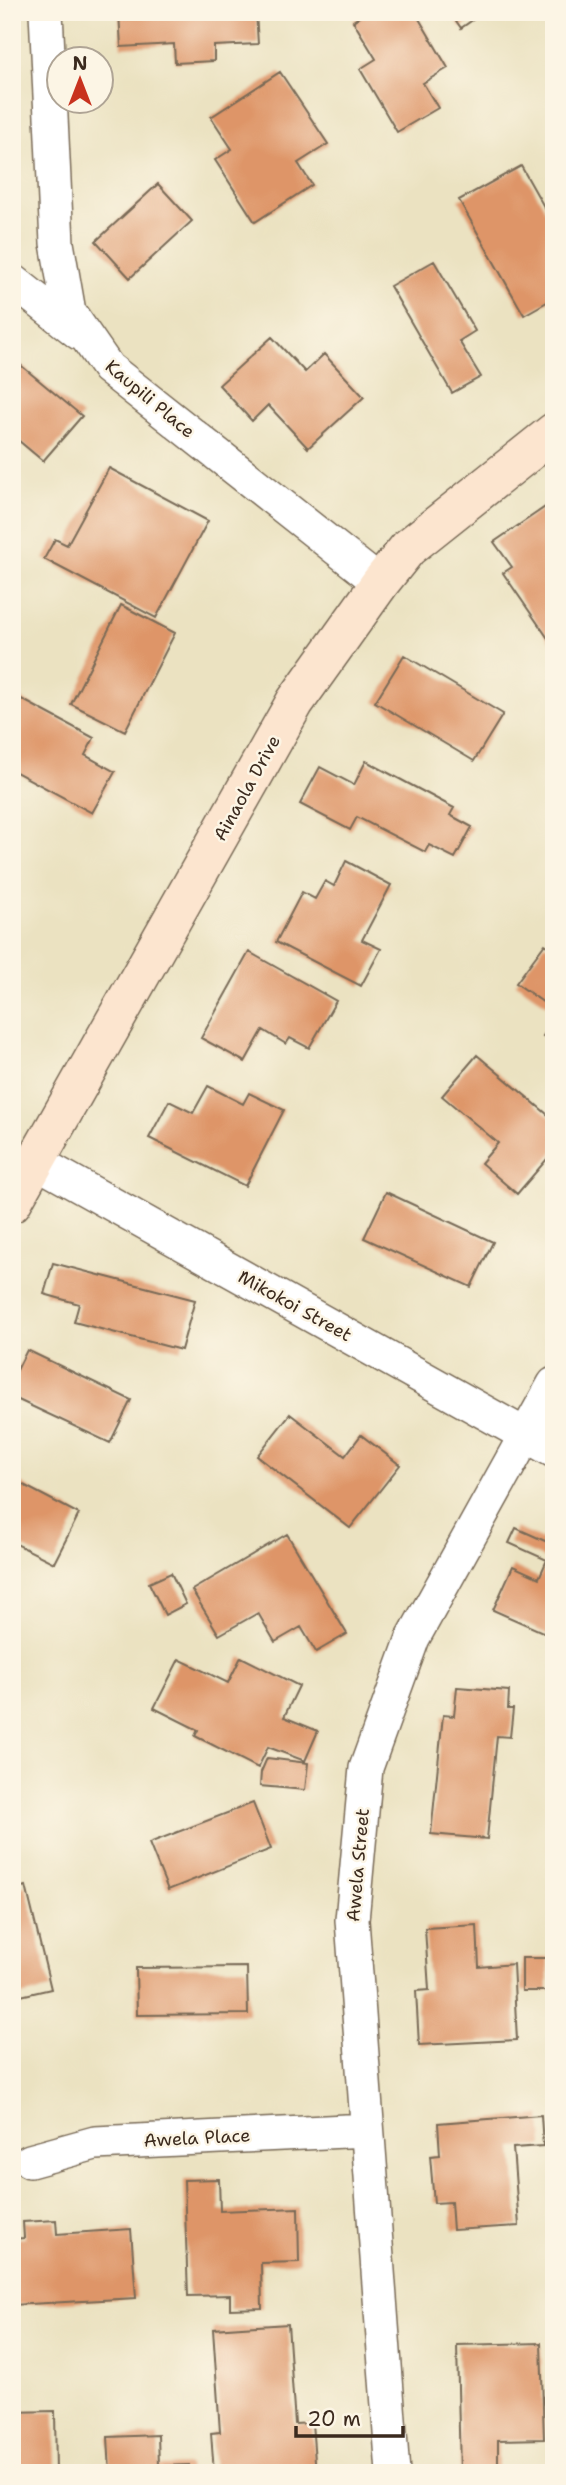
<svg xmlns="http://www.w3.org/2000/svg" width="566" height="2485" font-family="'Shantell Sans',sans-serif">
  <rect width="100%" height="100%" fill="#fcf5e5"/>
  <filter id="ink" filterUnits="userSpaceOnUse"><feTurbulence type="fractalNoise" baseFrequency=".0143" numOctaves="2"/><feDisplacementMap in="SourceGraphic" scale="14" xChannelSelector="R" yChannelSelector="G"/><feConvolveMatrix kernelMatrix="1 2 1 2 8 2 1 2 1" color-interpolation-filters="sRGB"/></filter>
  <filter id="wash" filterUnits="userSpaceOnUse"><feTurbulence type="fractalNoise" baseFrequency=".00686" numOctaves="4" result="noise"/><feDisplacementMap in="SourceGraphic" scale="28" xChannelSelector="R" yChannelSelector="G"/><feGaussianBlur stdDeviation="1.57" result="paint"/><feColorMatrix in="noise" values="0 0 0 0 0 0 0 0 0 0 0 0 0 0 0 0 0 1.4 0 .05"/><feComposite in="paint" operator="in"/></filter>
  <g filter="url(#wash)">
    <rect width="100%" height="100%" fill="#ebe2c1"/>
    <g id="blocks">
      <path fill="#de9568" d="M 119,12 L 256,12 L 258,44 L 214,46 L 214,61 L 175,63 L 174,44 L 121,47 Z
        M 367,12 L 415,12 L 448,68 L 423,83 L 438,108 L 397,132 L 360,69 L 376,59 L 353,21 Z
        M 450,12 L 484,12 L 461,28 Z
        M 280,72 L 328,144 L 298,163 L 312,185 L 255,222 L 215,160 L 232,149 L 211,117 Z
        M 521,166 L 552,221 L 554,220 L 554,298 L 524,315 L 459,200 Z
        M 158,184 L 192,221 L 130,278 L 96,241 Z
        M 434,261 L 475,331 L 459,341 L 481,377 L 452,393 L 390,286 Z
        M 272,337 L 305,372 L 324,354 L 364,397 L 308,448 L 268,405 L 252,421 L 219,385 Z
        M 12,358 L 82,416 L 43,461 L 12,435 Z
        M 109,468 L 208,521 L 156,618 L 44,559 L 55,539 L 67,545 Z
        M 554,501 L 554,647 L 503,573 L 512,567 L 494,542 Z
        M 121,605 L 175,633 L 125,731 L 71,704 Z
        M 404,655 L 503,714 L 474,761 L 375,702 Z
        M 12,694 L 94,738 L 85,755 L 115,772 L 92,813 L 12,770 Z
        M 366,761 L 454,808 L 450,815 L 472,827 L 455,858 L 429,845 L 425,852 L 357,817 L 350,830 L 300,804 L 320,767 L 354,785 Z
        M 346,861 L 391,885 L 362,940 L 381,949 L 361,986 L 276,942 L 302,892 L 315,899 L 325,881 L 334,886 Z
        M 545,944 L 554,950 L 554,1010 L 516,983 Z
        M 249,952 L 336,1001 L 309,1048 L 290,1038 L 286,1044 L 263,1030 L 245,1062 L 201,1038 Z
        M 554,1020 L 554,1044 L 543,1036 Z
        M 477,1055 L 554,1120 L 554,1151 L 517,1194 L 481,1163 L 498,1143 L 442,1096 Z
        M 208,1086 L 243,1104 L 249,1093 L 284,1110 L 245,1186 L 149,1138 L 169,1101 L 193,1113 Z
        M 386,1192 L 493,1242 L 471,1287 L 364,1238 Z
        M 53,1263 L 195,1300 L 181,1350 L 74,1322 L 79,1304 L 44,1294 Z
        M 27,1350 L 131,1400 L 110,1443 L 12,1397 L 12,1380 Z
        M 290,1414 L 345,1456 L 361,1435 L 400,1465 L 350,1528 L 257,1456 Z
        M 12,1479 L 79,1514 L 54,1563 L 12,1542 Z
        M 516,1528 L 554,1545 L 554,1637 L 493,1610 L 513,1566 L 539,1578 L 547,1560 L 509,1543 Z
        M 287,1534 L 347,1634 L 316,1652 L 301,1627 L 275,1642 L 258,1613 L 219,1635 L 192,1590 Z
        M 171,1573 L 186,1604 L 165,1615 L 149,1583 Z
        M 241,1657 L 299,1686 L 284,1717 L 318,1731 L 305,1761 L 268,1747 L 258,1768 L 195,1736 L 198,1730 L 154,1708 L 179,1659 L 228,1683 Z
        M 457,1687 L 509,1691 L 508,1709 L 513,1709 L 510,1737 L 497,1736 L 487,1839 L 431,1834 L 443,1715 L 454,1716 Z
        M 267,1758 L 308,1763 L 305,1790 L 260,1786 L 261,1772 Z
        M 253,1803 L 271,1849 L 168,1890 L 149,1843 Z
        M 26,1886 L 51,1989 L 12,1998 L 12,1889 Z
        M 477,1925 L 479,1967 L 513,1964 L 517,2040 L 419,2045 L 416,1991 L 429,1990 L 425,1928 Z
        M 522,1958 L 548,1958 L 548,1991 L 522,1991 Z
        M 247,1967 L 248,2014 L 137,2015 L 136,1968 Z
        M 541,2115 L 543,2146 L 513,2148 L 519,2226 L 453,2230 L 451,2202 L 434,2203 L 430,2156 L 440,2155 L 438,2123 Z
        M 219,2179 L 220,2211 L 298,2208 L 299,2262 L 261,2263 L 262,2308 L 230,2309 L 230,2295 L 188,2296 L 184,2180 Z
        M 56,2220 L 57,2234 L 131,2229 L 136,2298 L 12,2305 L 12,2239 L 24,2238 L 23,2222 Z
        M 288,2324 L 295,2424 L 312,2423 L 316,2473 L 214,2473 L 211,2433 L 220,2432 L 213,2329 Z
        M 541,2343 L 544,2439 L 498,2440 L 498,2473 L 460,2473 L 457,2345 Z
        M 55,2411 L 56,2473 L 12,2473 L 12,2412 Z
        M 158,2435 L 159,2466 L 189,2465 L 189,2473 L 110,2473 L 108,2437 Z"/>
    </g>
  </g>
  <g filter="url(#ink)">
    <use href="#blocks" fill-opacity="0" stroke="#796a57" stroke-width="2"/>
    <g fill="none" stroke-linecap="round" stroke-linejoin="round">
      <g stroke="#796a57" stroke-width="36">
        <path id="street" d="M 46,12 L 57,243 L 69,312 L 108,368 L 380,583
          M 12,280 L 79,333
          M 35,1161 L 554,1451
          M 30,2161 L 95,2143 L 367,2130
          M 393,2473 L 352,1920 L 366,1768 L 413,1638 L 554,1384"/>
      </g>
      <g stroke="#796a57" stroke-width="41">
        <path id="secondary" d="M 12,1203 L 295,702 L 380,583 L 408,548 L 554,432"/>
      </g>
      <use href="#street" stroke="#fff" stroke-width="33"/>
      <use href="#secondary" stroke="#fce5cf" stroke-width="38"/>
    </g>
  </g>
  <g text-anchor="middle" stroke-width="5" stroke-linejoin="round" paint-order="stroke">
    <g font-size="18" fill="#3b2a1e" stroke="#fcf5e5">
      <text transform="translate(150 399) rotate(40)" y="6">Kaupili Place</text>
      <text transform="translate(247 788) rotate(-61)" y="6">Ainaola Drive</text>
      <text transform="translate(295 1306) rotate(29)" y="6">Mikokoi Street</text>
      <text transform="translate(358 1865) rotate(-85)" y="6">Awela Street</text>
      <text transform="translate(197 2138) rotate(-3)" y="6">Awela Place</text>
    </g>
  </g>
  <rect width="566" height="2485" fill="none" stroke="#fcf5e5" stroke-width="42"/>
  <g transform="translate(80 80)"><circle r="33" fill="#fcf5e5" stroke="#afa495" stroke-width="2"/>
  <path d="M0-5L12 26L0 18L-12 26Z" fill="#c8321e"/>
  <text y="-10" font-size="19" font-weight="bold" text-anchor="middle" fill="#3b2a1e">N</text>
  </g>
  <path d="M296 2426v10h107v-10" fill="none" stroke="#3b2a1e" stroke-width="3.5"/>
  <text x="307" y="2426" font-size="21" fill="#3b2a1e" stroke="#fcf5e5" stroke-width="5" paint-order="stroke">20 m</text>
</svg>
